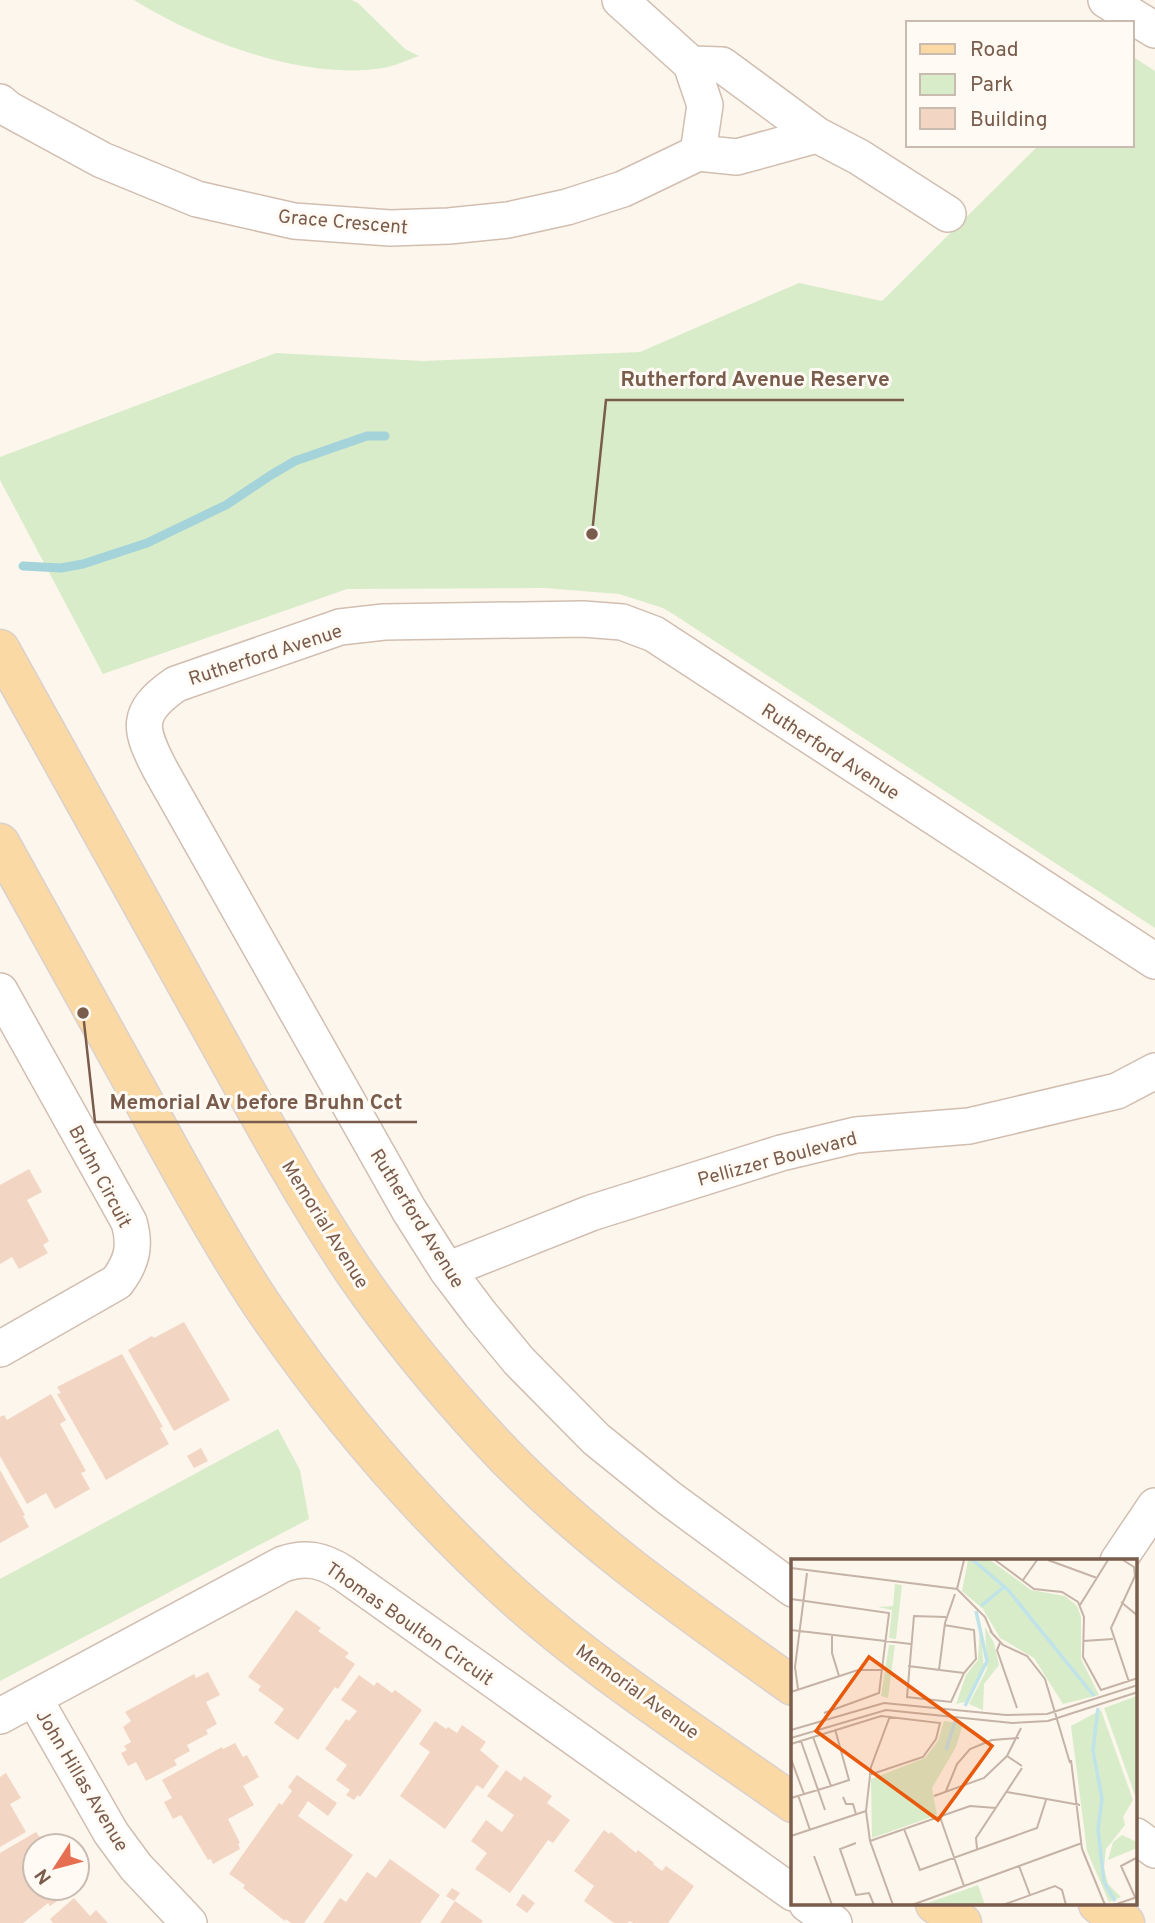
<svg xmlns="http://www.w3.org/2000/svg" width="1155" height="1923" font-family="Overpass,sans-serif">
  <rect width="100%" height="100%" fill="#fdf6ec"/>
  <path fill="#d8ecc9" d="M 134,0 L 352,0 L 358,3 L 405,49 L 419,56 C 407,60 395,66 383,68 C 304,81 200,41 134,0 Z
    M 1132,56 L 1155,71 L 1155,928 L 673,614 L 663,608 L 619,594 L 544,588 L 347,589 L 103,674 L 0,480 L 0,457 L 276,353 L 423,361 L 640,352 L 799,283 L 882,301 L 1039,145 L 1132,145 Z
    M 278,1429 L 300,1470 L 309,1519 L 0,1681 L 0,1579 Z"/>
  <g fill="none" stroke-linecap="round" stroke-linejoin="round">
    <path stroke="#a5d3da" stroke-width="9" d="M 23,566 L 61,568 L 83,564 L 147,543 L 226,505 L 271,475 L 295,461 L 367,436 L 385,436"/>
  </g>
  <path fill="#f3d5c3" d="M 29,1169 L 42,1192 L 27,1200 L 49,1241 L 43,1245 L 48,1253 L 19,1269 L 12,1257 L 0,1264 L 0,1185 Z
    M 184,1322 L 230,1400 L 174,1431 L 128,1350 L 152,1336 L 154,1338 Z
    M 122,1354 L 163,1427 L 160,1428 L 169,1444 L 106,1480 L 57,1394 L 61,1393 L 57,1387 Z
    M 51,1394 L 66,1420 L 60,1424 L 86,1471 L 81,1473 L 90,1489 L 55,1509 L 46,1493 L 27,1504 L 0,1456 L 0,1417 L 4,1415 L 7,1420 Z
    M 201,1448 L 208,1461 L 194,1468 L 187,1456 Z
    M 0,1470 L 25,1515 L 23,1516 L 29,1527 L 0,1543 Z
    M 296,1610 L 321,1628 L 318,1631 L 349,1653 L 345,1657 L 355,1664 L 338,1689 L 335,1687 L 298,1740 L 274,1723 L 284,1709 L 258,1690 L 261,1686 L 248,1677 Z
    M 208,1672 L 220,1695 L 206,1702 L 217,1724 L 206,1730 L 208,1734 L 187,1745 L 190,1751 L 174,1760 L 177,1765 L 146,1781 L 136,1762 L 128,1766 L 121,1753 L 127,1750 L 124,1746 L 131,1742 L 123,1727 L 131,1721 L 125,1712 L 194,1674 L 196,1678 Z
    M 359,1675 L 374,1686 L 377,1682 L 392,1693 L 395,1690 L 422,1710 L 360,1797 L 358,1795 L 354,1800 L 346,1795 L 350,1790 L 336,1780 L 347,1765 L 325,1749 L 346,1719 L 349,1721 L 357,1711 L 341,1700 Z
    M 435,1721 L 446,1729 L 448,1727 L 457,1733 L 462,1725 L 486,1742 L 480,1750 L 499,1766 L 483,1789 L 477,1785 L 445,1829 L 400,1796 L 430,1752 L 419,1744 Z
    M 235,1743 L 243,1757 L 247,1755 L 259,1777 L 243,1786 L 254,1805 L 228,1819 L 240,1843 L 238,1844 L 240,1849 L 213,1864 L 211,1859 L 208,1860 L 181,1815 L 173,1819 L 164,1802 L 172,1798 L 162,1780 L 222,1747 L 223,1749 Z
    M 506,1770 L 521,1781 L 524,1776 L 552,1796 L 547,1803 L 570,1820 L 553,1843 L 548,1840 L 510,1893 L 475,1869 L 487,1853 L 471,1841 L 486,1820 L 502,1832 L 514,1815 L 487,1796 Z
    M 6,1773 L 21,1798 L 10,1804 L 26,1832 L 0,1847 L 0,1777 Z
    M 297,1775 L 337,1803 L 328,1816 L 308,1801 L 298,1816 L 353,1855 L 304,1923 L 291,1923 L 286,1919 L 285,1921 L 243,1888 L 245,1885 L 229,1874 L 279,1803 L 282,1805 L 292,1791 L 288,1787 Z
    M 604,1830 L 609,1834 L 611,1832 L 636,1853 L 638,1850 L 654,1863 L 653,1864 L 662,1871 L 666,1866 L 694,1886 L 668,1923 L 633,1923 L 629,1921 L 628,1923 L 614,1923 L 584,1901 L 594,1886 L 574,1871 Z
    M 36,1832 L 46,1846 L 35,1846 L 35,1888 L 74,1890 L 50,1906 L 48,1903 L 23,1923 L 0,1923 L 0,1853 Z
    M 390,1859 L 440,1895 L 420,1923 L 323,1923 L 340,1898 L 346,1902 L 367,1872 L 376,1878 Z
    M 452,1888 L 460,1893 L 454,1901 L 446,1896 Z
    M 523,1894 L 535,1903 L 527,1913 L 516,1905 Z
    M 74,1898 L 90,1916 L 96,1910 L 108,1923 L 53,1923 L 50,1919 Z
    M 455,1901 L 483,1921 L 481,1923 L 440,1923 Z"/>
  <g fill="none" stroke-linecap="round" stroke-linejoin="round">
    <g stroke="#d1beb0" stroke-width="38">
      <path id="minor" d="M 620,0 L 691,64 L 705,105 L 698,153
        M 1106,0 L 1155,30
        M 691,64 L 722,65 L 817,135 L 859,157 L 948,214
        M 0,102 L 8,109 L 102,160 L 197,199 L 294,221 L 390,228 L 449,226 L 508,220 L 567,207 L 623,189 L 698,153 L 737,157 L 817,135
        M 0,991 L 129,1222 C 136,1246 132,1262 117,1282 L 0,1349
        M 447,1270 L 591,1213 L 781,1153 L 856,1135 L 969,1126 L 1117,1091 L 1155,1071
        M 1118,1561 L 1155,1506
        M 793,1589 L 669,1498 L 596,1439 L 519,1361 L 481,1315 L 447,1270 L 409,1210 L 161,771 C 139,729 134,713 176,684 L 340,627 L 384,622 L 583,619 L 622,622 L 654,634 L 1155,961
        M 34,1698 L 111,1833 L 136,1867 L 189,1923
        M 0,1716 L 283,1564 C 306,1556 323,1560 343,1573 L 793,1893
        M 1136,1836 L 1155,1850
        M 807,1904 L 834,1923"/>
    </g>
    <g stroke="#dad1cd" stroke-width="41">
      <path id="major" d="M 0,649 C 66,767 132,885 197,1003 C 248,1094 297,1187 355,1273 C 395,1331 441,1387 489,1439 C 578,1536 686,1610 793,1686
        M 0,843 C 48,930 96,1017 145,1104 C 181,1171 218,1238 260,1302 C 329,1404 408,1498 498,1582 C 587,1665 693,1732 793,1803
        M 935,1904 L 962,1923
        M 1098,1904 L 1125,1923"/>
    </g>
    <use href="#minor" stroke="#fff" stroke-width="35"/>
    <use href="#major" stroke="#fbd9a5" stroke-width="38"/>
  </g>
  <g text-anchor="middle" stroke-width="6" stroke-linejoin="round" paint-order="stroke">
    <g font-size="19" fill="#7a5c4d" stroke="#fffaf3">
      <text transform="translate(343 221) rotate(5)" y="7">Grace Crescent</text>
      <text transform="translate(265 654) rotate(-18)" y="7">Rutherford Avenue</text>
      <text transform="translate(831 751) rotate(33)" y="7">Rutherford Avenue</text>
      <text transform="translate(777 1158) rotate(-15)" y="7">Pellizzer Boulevard</text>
      <text transform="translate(101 1176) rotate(62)" y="7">Bruhn Circuit</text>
      <text transform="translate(418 1218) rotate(58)" y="7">Rutherford Avenue</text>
      <text transform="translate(326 1224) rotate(58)" y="7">Memorial Avenue</text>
      <text transform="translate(410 1623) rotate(35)" y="7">Thomas Boulton Circuit</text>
      <text transform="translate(638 1691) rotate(36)" y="7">Memorial Avenue</text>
      <text transform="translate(83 1780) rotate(59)" y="7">John Hillas Avenue</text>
    </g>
  </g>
  <g transform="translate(791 1559)">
    <rect width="346" height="346" fill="#fdf6ec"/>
    <path d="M 177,1 L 199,1 L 240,31 L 274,37 L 286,47 L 290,58 L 290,100 L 308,136 L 272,145 L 243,99 L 209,79 L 192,50 L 171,32 ZM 104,25 L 111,26 L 105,80 L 98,79 L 101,51 L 87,48 L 102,47 ZM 194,68 L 203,84 L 208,106 L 193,125 L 192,151 L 178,145 L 196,110 ZM 189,69 L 193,109 L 174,143 L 165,145 L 175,116 L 187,101 ZM 98,86 L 104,86 L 97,139 L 90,137 ZM 346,137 L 347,137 L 346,242 L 313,149 ZM 310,151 L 342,241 L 332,258 L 334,266 L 315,290 L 313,309 L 317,325 L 330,338 L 318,343 L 296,292 L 280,167 ZM 153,162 L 172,165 L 165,188 L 141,229 L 146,256 L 81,279 L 80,220 L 134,199 L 147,182 ZM 331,276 L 346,283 L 346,289 L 317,301 L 322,283 ZM 187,326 L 194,346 L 131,346 Z" fill="#d8ecc9"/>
    <path fill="none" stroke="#bfe3e8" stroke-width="3.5" d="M 182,1 L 217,31 L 303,137M 190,47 L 213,28M 174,147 L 196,102 L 185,52M 307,149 L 302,191 L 311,240 L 307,270 L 313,323 L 324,342M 155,191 L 164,162"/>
    <path fill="none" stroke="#c5b3a7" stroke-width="2" d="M 204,1 L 243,30 L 271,33 L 287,43 L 293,58 L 292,98 L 310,131 L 347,119M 257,1 L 306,19M 332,1 L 343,8 L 344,17 L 320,69 L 338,123M 0,9 L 166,30 L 194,58 L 201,74M 232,21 L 246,1M 166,30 L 173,1M 0,40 L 98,54 L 88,134 L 33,154M 330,43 L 347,57M 289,46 L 317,1M 153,66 L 183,71 L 185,100 L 173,114 L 160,143 L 116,138 L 123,57 L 155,58M 0,71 L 120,85M 199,72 L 212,86 L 236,97 L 254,120 L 279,204M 41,76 L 41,94 L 48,117M 292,82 L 322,80M 209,84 L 206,91 L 226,149M 117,107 L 173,114M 148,111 L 154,64 L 164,35M 7,130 L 4,108 L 16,14M 0,133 L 67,111 L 91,111M 99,157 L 80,208 L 75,252 L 79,282 L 102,346M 0,171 L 93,144 L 215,156 L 256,155 L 347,126M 22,178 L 40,227 L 58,221 L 44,170M 0,179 L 95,151 L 221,164 L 257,162 L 347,133M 10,182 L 34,251M 0,185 L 90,157 L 149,164 L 145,180 L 132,198 L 78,216M 216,197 L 230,169M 0,200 L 13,235M 280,201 L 291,290M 155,232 L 166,205 L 179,190 L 201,181 L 228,179M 216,233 L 289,246M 7,236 L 19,271M 143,237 L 193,219 L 216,197 L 231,207M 52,238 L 55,245 L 62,245 L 65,255M 0,239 L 40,227M 149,258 L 173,327M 113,270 L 129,311 L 246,269 L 255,241M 0,277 L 75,252M 79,282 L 179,247 L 205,249M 65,284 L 49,290 L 65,336 L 78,334 L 83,346M 186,290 L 185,279 L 231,209M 291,290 L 314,346M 23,297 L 41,346M 228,307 L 239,336M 344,338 L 330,307 L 347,298M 121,346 L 291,284M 212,346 L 264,327 L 271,331 L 275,346M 323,346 L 346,338"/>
    <path fill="#e8590c" fill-opacity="0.15" stroke="#e8590c" stroke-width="3.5" d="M 78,98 L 201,187 L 147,261 L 25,172 Z"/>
    <rect width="346" height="346" fill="none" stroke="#7a5c4d" stroke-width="3.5"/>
  </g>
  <path fill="none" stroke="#7a5c4d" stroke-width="2.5" d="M592 534L606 400H904M83 1013L95 1122H417"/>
  <g fill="#7a5c4d" stroke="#fffaf3" stroke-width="2.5">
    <circle cx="592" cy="534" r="7"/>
    <circle cx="83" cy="1013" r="7"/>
  </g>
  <g font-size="21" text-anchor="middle" font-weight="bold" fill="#7a5c4d" stroke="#fffaf3" stroke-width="6" stroke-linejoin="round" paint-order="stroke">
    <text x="755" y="386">Rutherford Avenue Reserve</text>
    <text x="256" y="1109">Memorial Av before Bruhn Cct</text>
  </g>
  <rect x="906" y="21" width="228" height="126" fill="#fffaf3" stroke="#cabbb1" stroke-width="2"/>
  <rect x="920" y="44" width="35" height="10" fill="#fbd9a5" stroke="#cabbb1" stroke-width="2"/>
  <text x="970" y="56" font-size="21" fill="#7a5c4d">Road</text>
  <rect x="920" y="74" width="35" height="21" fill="#d8ecc9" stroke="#cabbb1" stroke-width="2"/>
  <text x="970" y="91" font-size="21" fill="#7a5c4d">Park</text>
  <rect x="920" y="108" width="35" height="21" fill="#f3d5c3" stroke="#cabbb1" stroke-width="2"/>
  <text x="970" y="126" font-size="21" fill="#7a5c4d">Building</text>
  <g transform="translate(56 1867) rotate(234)"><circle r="33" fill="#fffaf3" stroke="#cabbb1" stroke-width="2"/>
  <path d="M0-5L12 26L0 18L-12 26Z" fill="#e76f51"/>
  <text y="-10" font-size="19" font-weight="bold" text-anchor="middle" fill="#7a5c4d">N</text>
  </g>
</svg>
